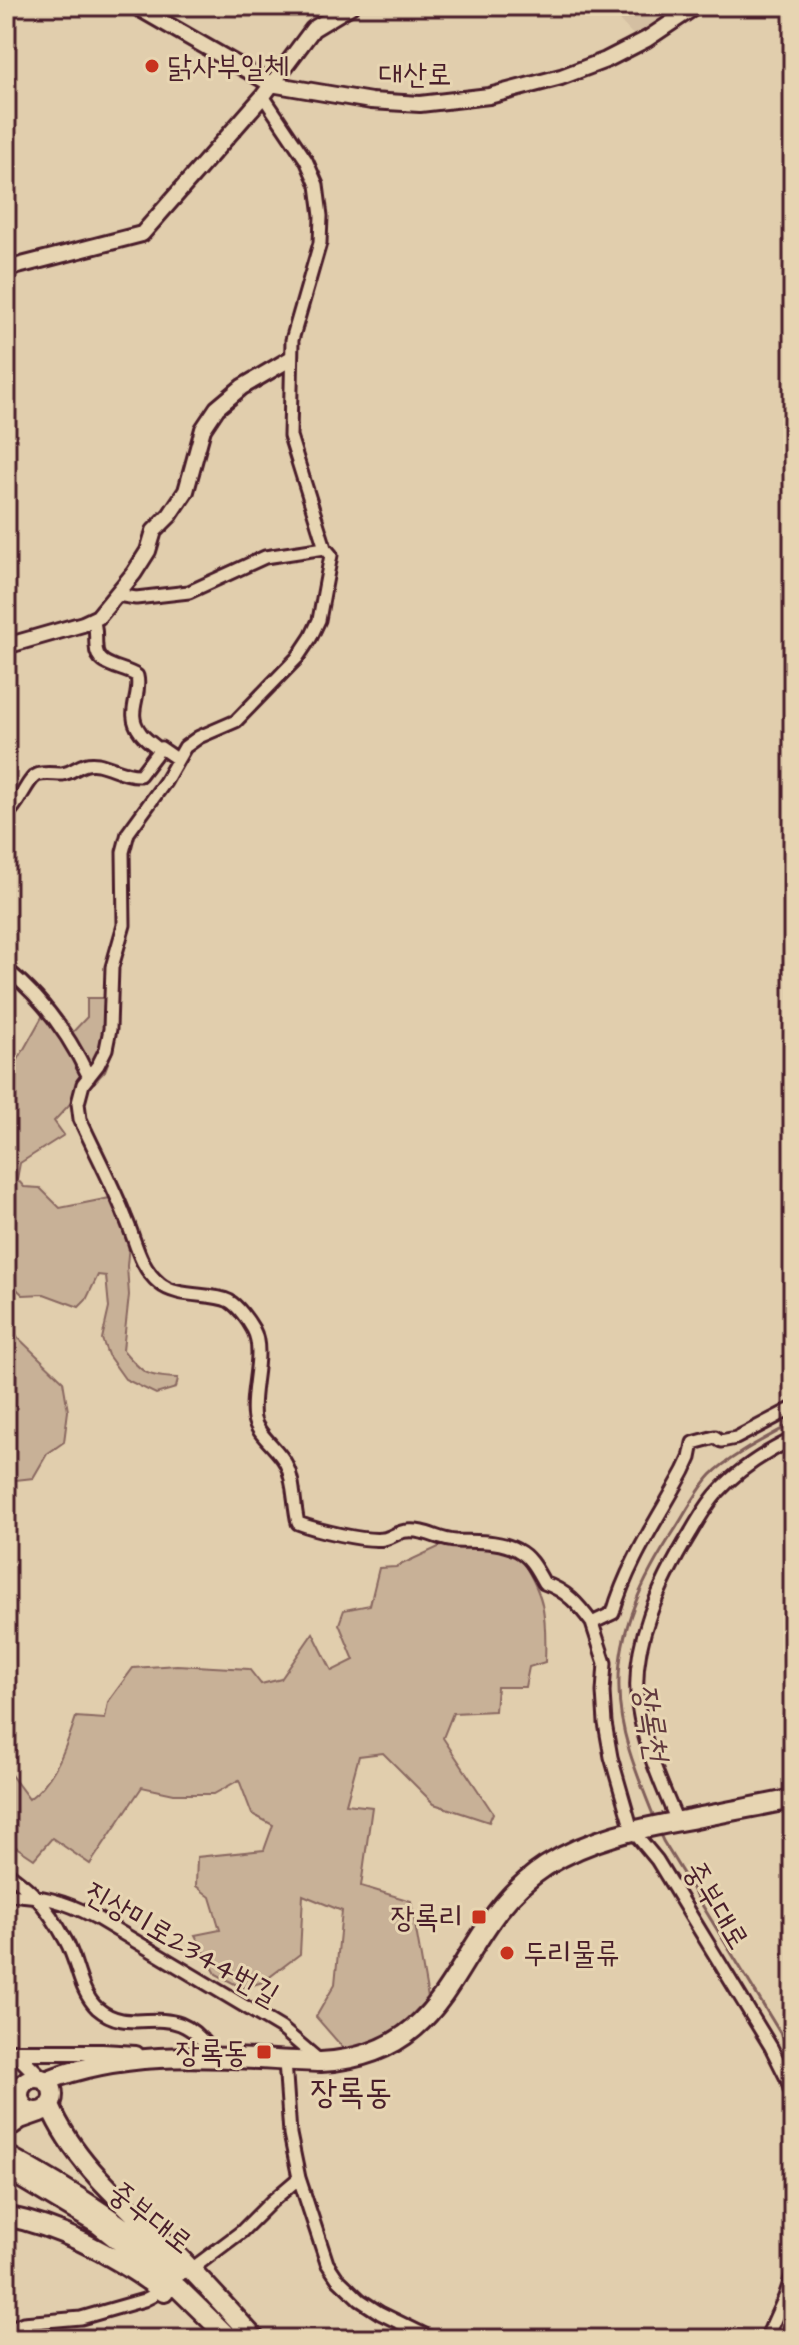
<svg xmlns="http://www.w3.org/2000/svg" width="799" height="2345" font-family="'Architects Daughter','Poor Story',sans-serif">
  <rect width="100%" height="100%" fill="#e1cead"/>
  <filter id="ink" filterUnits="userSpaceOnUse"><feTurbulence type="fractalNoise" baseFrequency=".0125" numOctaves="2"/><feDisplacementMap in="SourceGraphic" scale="16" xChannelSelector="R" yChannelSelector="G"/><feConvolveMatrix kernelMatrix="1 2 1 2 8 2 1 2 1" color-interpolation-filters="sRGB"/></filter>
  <g filter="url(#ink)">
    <path fill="#d4bfa2" d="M 606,6 L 687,6 L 668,20 L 636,38 Z"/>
    <path fill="#c8b197" stroke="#896861" stroke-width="2" d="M 793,245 L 793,306 L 785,305 L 787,248 Z
      M 87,998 L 104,998 L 116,1010 L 112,1053 L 105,1071 L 94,1083 L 81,1092 L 54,1121 L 64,1135 L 20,1163 L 17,1179 L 24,1187 L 40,1188 L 60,1208 L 120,1196 L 131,1222 L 127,1266 L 129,1295 L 123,1350 C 143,1374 147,1377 178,1378 L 176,1388 L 156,1394 L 125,1379 L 108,1355 L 102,1339 L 109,1308 L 106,1276 L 98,1275 L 86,1300 L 79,1307 L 44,1294 L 23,1295 L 6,1279 L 6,1081 L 42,1017 L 70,1035 L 87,1017 Z
      M 6,1326 L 63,1381 L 68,1411 L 64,1442 L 47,1454 L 33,1478 L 16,1480 L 6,1467 Z
      M 447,1543 L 516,1551 C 544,1594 547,1611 545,1662 L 529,1667 L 525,1687 L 497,1687 L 495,1711 L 453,1713 L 443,1738 L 493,1813 L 489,1822 L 434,1804 L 383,1753 L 359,1756 L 346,1804 L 372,1807 L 361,1886 L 411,1901 L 428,1998 L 396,2031 L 358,2047 L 344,2049 L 316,2017 L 335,1984 L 342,1911 L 303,1895 L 300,1954 L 263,1982 L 242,1988 L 216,1974 L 195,1935 L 220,1930 L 210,1897 L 196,1886 L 197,1857 L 264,1850 L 273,1825 L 252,1814 L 239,1780 L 214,1794 L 174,1794 L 142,1787 L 90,1864 L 52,1838 L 34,1859 L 13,1845 L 6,1850 L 6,1773 L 8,1771 L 29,1799 C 55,1780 66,1747 76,1717 L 105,1719 L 108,1702 L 133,1668 L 177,1665 L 249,1669 L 261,1684 L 281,1679 L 313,1633 L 332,1671 L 354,1660 L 339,1624 L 344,1610 L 370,1605 L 379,1568 L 396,1567 Z"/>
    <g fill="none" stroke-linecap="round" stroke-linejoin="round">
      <path stroke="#815e5a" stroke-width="3" d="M 654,1817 C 638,1777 619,1733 619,1689 C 617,1631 643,1578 674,1531 C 685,1514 697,1490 711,1475 C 728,1457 770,1436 793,1423
        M 659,1832 L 663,1841 L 793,2054
        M 791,2339 L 793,2334"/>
      <g stroke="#4a1f2b" stroke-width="17">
        <path id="minor" d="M 263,96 L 306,160 L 317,185 L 321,216 L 320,243 L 292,340 L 290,436 L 325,548 L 331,555 L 319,620 L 311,637 L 297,658 L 236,721 L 199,737 L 185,747 L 165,782 L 128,833 L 123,852 L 124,925 L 112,967 L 110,1029 L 106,1049 L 98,1065 L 83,1084 L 78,1103 L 80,1119 C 95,1152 113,1185 126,1219 C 136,1242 139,1266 159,1283 C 177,1299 211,1292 229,1301 C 238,1306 248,1320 253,1329 C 266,1352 249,1393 254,1419 C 258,1436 278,1448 286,1464 C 295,1482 293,1503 298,1523 C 316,1530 366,1542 384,1539 C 392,1537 399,1531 407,1531 C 425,1529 439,1540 456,1541 C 476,1542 499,1540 517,1550 C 531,1557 537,1571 544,1583 C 567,1591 578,1604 592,1623
          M 117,595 L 136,598 L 189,592 L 265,557 L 325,548
          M 93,620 C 97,629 95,636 96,646 C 96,668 123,666 137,676 C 142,696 125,713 140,732 C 144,739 154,744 159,750 L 161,748 L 177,759
          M 6,815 C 19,806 27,779 37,775 C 44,772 54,774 62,774 C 76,772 80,761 98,764 C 112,767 126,776 140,775 L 159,750
          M 6,969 C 43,998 69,1035 89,1077
          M 793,1408 L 736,1438 L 721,1441 L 715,1437 L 693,1443 L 690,1458 L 684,1471 C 659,1517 627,1563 613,1613 L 592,1623 L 605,1663 L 603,1692 L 605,1723 L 611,1757 L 632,1830 L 657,1860 L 771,2047 L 787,2079 L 793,2099
          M 677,1821 C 661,1784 644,1746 638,1705 C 630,1644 660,1583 691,1532 C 699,1518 707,1504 718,1492 C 738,1470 766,1452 793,1439
          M 6,1871 C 15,1879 26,1886 34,1895 C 46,1908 58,1926 66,1941 C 78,1962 79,1991 97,2008 C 136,2042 175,1990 215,2058
          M 6,1894 C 43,1896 62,1900 95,1917 L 281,2028 L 321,2062
          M 285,2061 L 290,2134 L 299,2178 L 327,2263 L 337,2278 L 360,2300 L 380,2313 L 433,2339
          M 197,2265 L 241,2232 L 272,2201 L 299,2178
          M 6,2330 L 23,2323 L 81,2318 L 144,2300 L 152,2296
          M 766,2339 L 785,2297 L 793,2273"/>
      </g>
      <g stroke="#4a1f2b" stroke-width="20">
        <path id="tertiary" d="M 135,6 L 271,84 L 371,101 L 420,104 L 489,96 L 561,77 L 606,60 L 647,39 L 696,6
          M 6,269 L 142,234 L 263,96 L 313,29 L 351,6
          M 6,646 L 83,624 L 98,617 L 134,573 L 148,551 L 154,531 L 170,515 L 186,491 L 203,429 L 217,408 L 242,387 L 290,359
          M 7,2052 L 102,2052 L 136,2054
          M 10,2052 L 19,2056 L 41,2078"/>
      </g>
      <g stroke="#4a1f2b" stroke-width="24">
        <path id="primary" d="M19 2095a17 17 0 1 1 34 0a17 17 0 1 1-34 0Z
          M 46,2081 C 134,2046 230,2059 321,2062 C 463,2054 449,1929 546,1866 C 590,1838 640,1828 691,1819 C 725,1812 759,1806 793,1799
          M 50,2106 C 74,2163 127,2206 170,2248 C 199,2277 227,2308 255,2339
          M 6,2129 L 20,2119 L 40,2112
          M 6,2155 C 67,2188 126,2225 178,2272
          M 8,2170 L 98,2224 L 178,2288 L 230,2339
          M 6,2216 C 65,2228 116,2256 164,2292"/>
      </g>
      <use href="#minor" stroke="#e7d5b2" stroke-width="11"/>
      <use href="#tertiary" stroke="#e7d5b2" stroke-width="14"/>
      <use href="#primary" stroke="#e7d5b2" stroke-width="18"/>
    </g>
  </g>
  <g fill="#c8321e" stroke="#e7d5b2" stroke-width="3">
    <circle cx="152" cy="66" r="8"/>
    <rect x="471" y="1909" width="16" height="16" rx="4"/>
    <circle cx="507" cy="1953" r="8"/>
    <rect x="256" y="2044" width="16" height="16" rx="4"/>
  </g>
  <g text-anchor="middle" stroke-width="6" stroke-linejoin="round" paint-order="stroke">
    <g font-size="30" fill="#4a1f2b" stroke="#e7d5b2" text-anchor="start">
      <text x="168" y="76">닭사부일체</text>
      <text x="463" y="1927" text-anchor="end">장록리</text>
      <text x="523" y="1963">두리물류</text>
      <text x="248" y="2062" text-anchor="end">장록동</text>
    </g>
    <g font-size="30" fill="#4a1f2b" stroke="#e7d5b2">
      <text x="415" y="84">대산로</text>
      <text transform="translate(717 1905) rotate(59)" y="10">중부대로</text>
      <text transform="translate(182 1943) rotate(30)" y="10">진상미로2344번길</text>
      <text transform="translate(151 2217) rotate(38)" y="10">중부대로</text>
    </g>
    <g font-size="32" font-style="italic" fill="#61393e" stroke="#e7d5b2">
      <text transform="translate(652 1722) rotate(81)" y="11">장록천</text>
    </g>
    <g font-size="34" fill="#4a1f2b" stroke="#e7d5b2">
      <text x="351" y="2103">장록동</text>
    </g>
  </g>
  <rect width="799" height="2345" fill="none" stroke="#e7d5b2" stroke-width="32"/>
  <rect x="16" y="16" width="767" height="2313" fill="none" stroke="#4a1f2b" stroke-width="3" filter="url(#ink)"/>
</svg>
